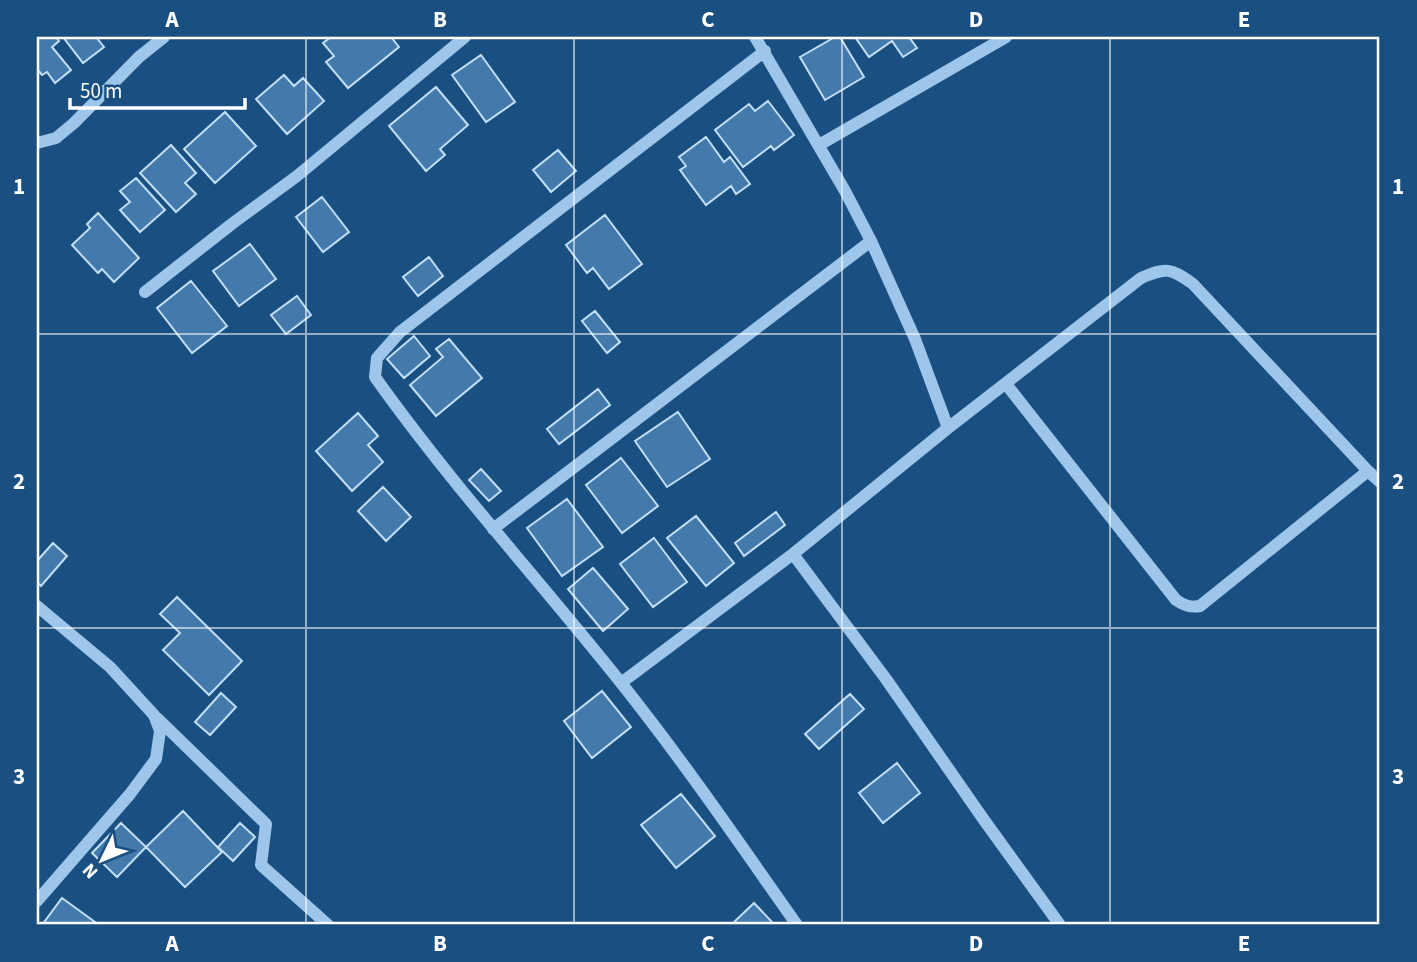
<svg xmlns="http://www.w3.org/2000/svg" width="1417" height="962" font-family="'Source Sans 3',sans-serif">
  <rect width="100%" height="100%" fill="#1a4f81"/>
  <path fill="#4379ab" stroke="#c2dff8" stroke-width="2" d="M 37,37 L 56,37 L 59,41 L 52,47 L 71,70 L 55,83 L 47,72 L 42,75 L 37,69 Z
    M 63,37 L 96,37 L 104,47 L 83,63 Z
    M 331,37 L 391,37 L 399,47 L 348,88 L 326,62 L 334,56 L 323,43 Z
    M 835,37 L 840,37 L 864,77 L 825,100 L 800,57 Z
    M 855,37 L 909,37 L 917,48 L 903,57 L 892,41 L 869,57 Z
    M 481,55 L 515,102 L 486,122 L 452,75 Z
    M 284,75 L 294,86 L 303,78 L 324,101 L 287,134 L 256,99 Z
    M 436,87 L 468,125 L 440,149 L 445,155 L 426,171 L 389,126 Z
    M 768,101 L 794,135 L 774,150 L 771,146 L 743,167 L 715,130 L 749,104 L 755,111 Z
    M 225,112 L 256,146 L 215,183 L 184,149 Z
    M 706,137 L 724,162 L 730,157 L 750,184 L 736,194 L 731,186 L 706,205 L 680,170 L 686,166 L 679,157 Z
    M 171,145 L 196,173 L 185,183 L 196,194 L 176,212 L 140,173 Z
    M 558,150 L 576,171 L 551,192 L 533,170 Z
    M 136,178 L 165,210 L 140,232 L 120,210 L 130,202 L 120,191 Z
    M 322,197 L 349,232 L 323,252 L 296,217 Z
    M 98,213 L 139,258 L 114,282 L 102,269 L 98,273 L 72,245 L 90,228 L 87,224 Z
    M 605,215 L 642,264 L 609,289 L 593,268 L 587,273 L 566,245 Z
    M 250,244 L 276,279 L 239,306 L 213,271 Z
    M 429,257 L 443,276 L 418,296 L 403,277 Z
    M 191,281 L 227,326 L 192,353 L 157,308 Z
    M 297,296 L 311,315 L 286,334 L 271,315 Z
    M 595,311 L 620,342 L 607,353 L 582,321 Z
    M 414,336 L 430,356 L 404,378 L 387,359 Z
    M 449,339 L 482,378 L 436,416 L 410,385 L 443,357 L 436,349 Z
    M 598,389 L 610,405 L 559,444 L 547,429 Z
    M 678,412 L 710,459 L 667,487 L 635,441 Z
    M 358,413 L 378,436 L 368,445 L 383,462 L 352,491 L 316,451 Z
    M 621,458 L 658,506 L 622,533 L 586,485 Z
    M 481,469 L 501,491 L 489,501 L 469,480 Z
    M 383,487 L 411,517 L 386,541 L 358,511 Z
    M 567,499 L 603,547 L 562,576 L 527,528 Z
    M 776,512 L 785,525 L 744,556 L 735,543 Z
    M 696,516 L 734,563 L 706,586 L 667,538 Z
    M 654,538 L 687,582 L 653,607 L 620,564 Z
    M 53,543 L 67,556 L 41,586 L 37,582 L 37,561 Z
    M 593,568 L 628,609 L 603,631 L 568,589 Z
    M 177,597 L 242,661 L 209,695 L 163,650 L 180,633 L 160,614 Z
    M 602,691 L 631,727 L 592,758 L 564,721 Z
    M 221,693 L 236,707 L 210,735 L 195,722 Z
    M 850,694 L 864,709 L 819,749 L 805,734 Z
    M 897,763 L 920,793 L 883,823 L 859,793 Z
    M 681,794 L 715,836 L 676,868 L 641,825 Z
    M 183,811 L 222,852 L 185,887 L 146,847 Z
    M 121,823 L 146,847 L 117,877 L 92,853 Z
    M 240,823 L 255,837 L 233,861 L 218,847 Z
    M 62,898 L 99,925 L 42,925 Z
    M 754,903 L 773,923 L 770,925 L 733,925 L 732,924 Z"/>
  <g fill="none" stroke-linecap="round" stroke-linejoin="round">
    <path stroke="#9dc6ea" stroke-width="12" d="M 755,37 L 845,191 L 871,241 L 915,339 L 948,428
      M 765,51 L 400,332 L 377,358 L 375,377 C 451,484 540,581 622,684 C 684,762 740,844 797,925
      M 37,143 L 56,138 L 74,123 L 139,57 L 164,37
      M 819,145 L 1006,37
      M 145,292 L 233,223 L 297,176 L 465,37
      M 1006,384 L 1176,600 C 1184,605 1190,608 1200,606 L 1368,471
      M 493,529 L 871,241
      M 793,554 L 886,679 L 984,820 L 1060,925
      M 37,606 L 110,667 L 154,715 L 160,731 L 156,759 L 130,794 L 37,901
      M 621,683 L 793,554 L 948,428 L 1141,278 C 1166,267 1171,268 1193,284 L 1368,471 L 1380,482
      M 157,718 L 266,824 L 261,865 L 328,925"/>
  </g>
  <path fill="none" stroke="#fff" stroke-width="2" stroke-opacity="0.55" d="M 306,37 L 306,925M 574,37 L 574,925M 842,37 L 842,925M 1110,37 L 1110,925M 37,334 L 1380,334M 37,628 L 1380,628"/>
  <rect width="1417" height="962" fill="none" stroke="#1a4f81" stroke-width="77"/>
  <g transform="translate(102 860) rotate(227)" stroke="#1a4f81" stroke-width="5" paint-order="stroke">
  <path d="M0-5L12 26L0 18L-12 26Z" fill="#ffffff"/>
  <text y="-10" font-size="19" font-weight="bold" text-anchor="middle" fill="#ffffff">N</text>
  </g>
  <path d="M70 98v10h175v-10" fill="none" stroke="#ffffff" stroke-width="3.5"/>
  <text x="80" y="98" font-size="21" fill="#ffffff" stroke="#1a4f81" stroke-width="5" paint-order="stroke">50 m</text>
  <rect x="38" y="38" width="1340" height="885" fill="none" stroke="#fff" stroke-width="2.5"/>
  <g font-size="23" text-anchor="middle" font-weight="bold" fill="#fff">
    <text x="172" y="27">A</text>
    <text x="440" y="27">B</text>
    <text x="708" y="27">C</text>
    <text x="976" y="27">D</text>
    <text x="1244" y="27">E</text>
    <text x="19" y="194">1</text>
    <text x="1398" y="194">1</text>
    <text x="19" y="489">2</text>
    <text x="1398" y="489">2</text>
    <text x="19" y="784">3</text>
    <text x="1398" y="784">3</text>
    <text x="172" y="951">A</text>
    <text x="440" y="951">B</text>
    <text x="708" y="951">C</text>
    <text x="976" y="951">D</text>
    <text x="1244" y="951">E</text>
  </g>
</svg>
